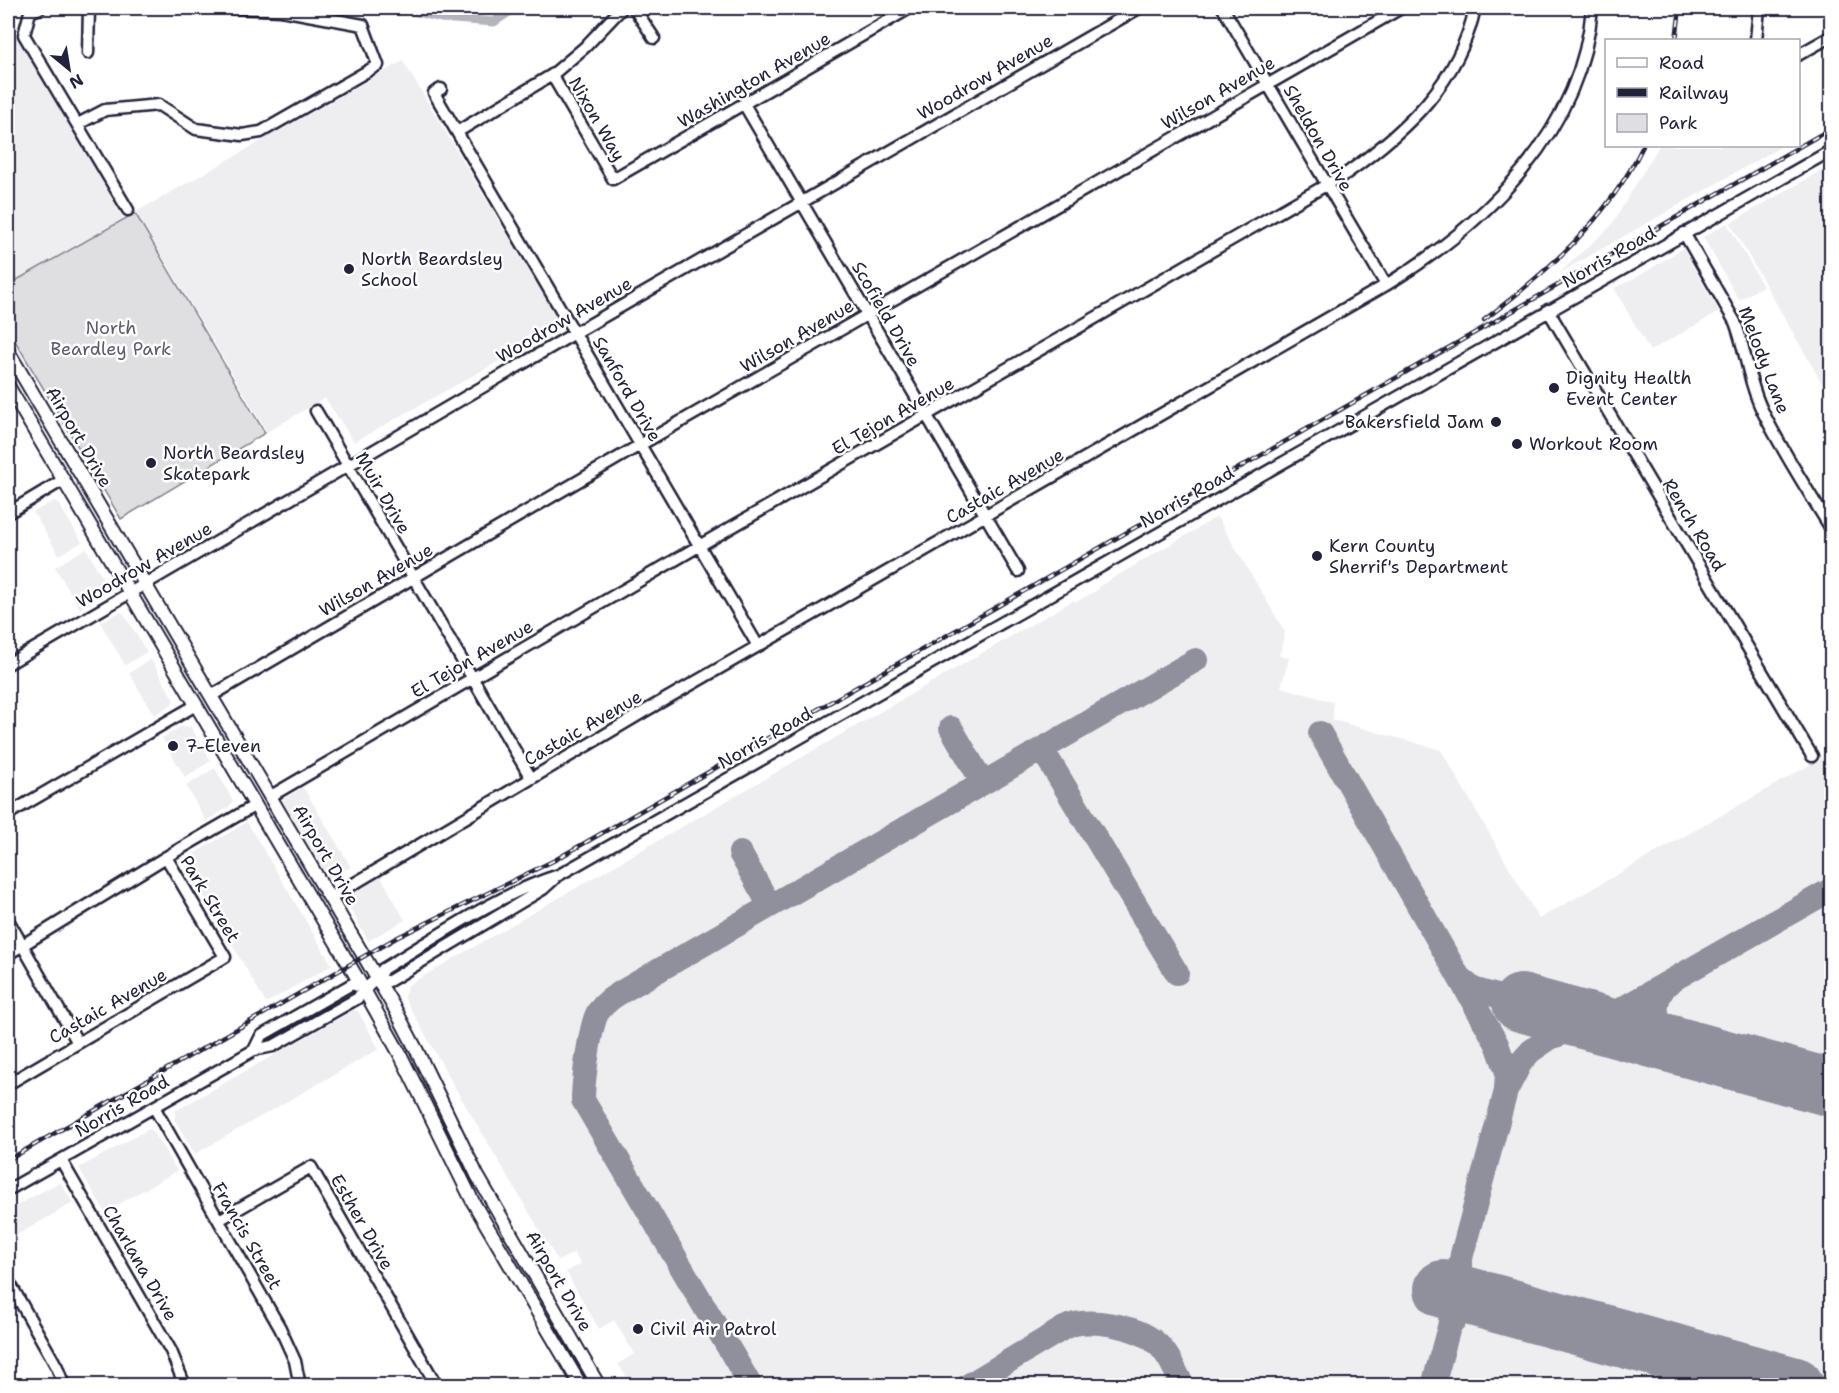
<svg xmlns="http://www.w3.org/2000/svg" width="1839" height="1393" font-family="'Shantell Sans',sans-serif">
  <rect width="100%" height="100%" fill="#fff"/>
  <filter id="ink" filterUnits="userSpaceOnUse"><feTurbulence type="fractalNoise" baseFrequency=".0167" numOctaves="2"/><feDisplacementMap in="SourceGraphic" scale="12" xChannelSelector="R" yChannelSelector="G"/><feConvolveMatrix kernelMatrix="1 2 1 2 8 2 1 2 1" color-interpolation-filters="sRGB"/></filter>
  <g filter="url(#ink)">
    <path fill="#eeeef1" d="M 8,23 L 123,218 L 8,284 Z
      M 403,61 L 562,326 L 354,442 L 325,398 L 267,432 L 136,212 Z
      M 1659,146 L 1782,146 L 1558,274 L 1611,226 Z
      M 1831,165 L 1831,399 L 1730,223 Z
      M 1727,223 L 1763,286 L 1739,300 L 1703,237 Z
      M 1683,248 L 1719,312 L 1650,351 L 1614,288 L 1636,278 Z
      M 54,501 L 58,503 L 82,542 L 59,555 L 33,512 Z
      M 1217,517 L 1285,632 L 1279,656 L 1289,658 L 1281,687 L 1333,702 L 1333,720 L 1441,750 L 1539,919 L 1831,753 L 1831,1385 L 632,1385 L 618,1364 L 634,1354 L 614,1320 L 599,1329 L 566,1272 L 581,1264 L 574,1253 L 558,1261 L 461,1098 L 404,997 L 408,985 L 1074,600 L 1076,602 L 1099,589 L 1098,587 Z
      M 86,548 L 108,588 L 107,593 L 80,609 L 55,567 Z
      M 120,612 L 124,614 L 147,652 L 125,665 L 100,622 Z
      M 151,659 L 174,700 L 172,704 L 154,715 L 129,673 Z
      M 182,726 L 191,727 L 211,761 L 185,777 L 162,738 Z
      M 215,768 L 233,801 L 229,807 L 206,821 L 186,786 Z
      M 303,787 L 351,867 L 329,878 L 282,800 Z
      M 247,822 L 332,965 L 266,1003 L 183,860 Z
      M 381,877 L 405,920 L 368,941 L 346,901 L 348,897 Z
      M 354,1010 L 358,1011 L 379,1049 L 195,1154 L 175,1120 L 175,1111 Z
      M 149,1129 L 153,1131 L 177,1171 L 105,1212 L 79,1168 Z
      M 60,1182 L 73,1203 L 8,1240 L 8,1210 Z"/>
    <path fill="#dfdfe2" stroke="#80808e" stroke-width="1.5" d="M 135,213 L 265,433 L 121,519 L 8,329 L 8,285 Z"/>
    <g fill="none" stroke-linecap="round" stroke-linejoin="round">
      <path stroke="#b4b4bc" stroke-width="9" d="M 400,8 L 441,18 L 494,22 L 515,8"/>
      <path stroke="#90909d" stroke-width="24" d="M 951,728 L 983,783
        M 1320,733 L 1497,1044 L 1507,1072 L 1506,1089
        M 1042,749 L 1177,973
        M 740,853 L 770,906
        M 1460,978 L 1473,989 L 1521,1003
        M 1671,981 C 1662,988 1655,1000 1657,1013 C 1659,1024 1663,1034 1672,1040 C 1689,1053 1742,1063 1765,1069
        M 1584,1028 L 1605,1029 L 1682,1049
        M 1545,1319 C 1510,1309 1474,1289 1449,1327 L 1462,1254 L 1506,1091 L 1521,1062 L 1531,1051 L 1550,1038 L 1604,1019 L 1832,889
        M 751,1386 L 583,1100 C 583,1083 590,1025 598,1012 C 605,1002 613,997 623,991 L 1196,660
        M 967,1386 L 1064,1328 C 1086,1316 1137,1326 1155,1342 C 1168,1352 1175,1371 1183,1386
        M 1433,1386 L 1449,1327"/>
      <path stroke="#90909d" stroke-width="58" d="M 1521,1003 L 1832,1088
        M 1443,1289 L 1795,1386"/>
      <g stroke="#22223b" stroke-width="15">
        <path id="minor" d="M 40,8 L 30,12 L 24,35 L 128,210
          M 634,8 L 654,38
          M 1223,8 L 1386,285
          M 1756,40 L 1759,8
          M 88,53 L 89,8
          M 1798,55 L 1832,36
          M 552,75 L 613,179 L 910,8
          M 441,89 L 434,93 L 758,646
          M 744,104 L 1018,571
          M 78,124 L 105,110 L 159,105 L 196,129 L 242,135 L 261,132 L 378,65 L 363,25 L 281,10 L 232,8
          M 457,132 L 552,75 L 585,47 L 622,8
          M 1684,233 L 1735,322 C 1746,350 1748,382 1762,410 C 1782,451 1808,491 1832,530
          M 1548,310 L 1812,756
          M 316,411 L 531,778
          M 8,513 L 63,480
          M 8,664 L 575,333 L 1139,8
          M 211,696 L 640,445 L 1401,8
          M 271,796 L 699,546 L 1347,173 C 1407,130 1459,82 1475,8
          M 8,814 L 196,705
          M 330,898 L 645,711 L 1386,285 C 1486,224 1582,131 1592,8
          M 8,920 L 78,1043
          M 8,954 L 166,857 L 254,806
          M 378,980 L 389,981 L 543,889 L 554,879
          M 254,1050 L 261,1036 L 352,984 L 363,988
          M 8,1084 L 225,957 L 166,857
          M 154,1107 L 280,1328 L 295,1361 L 300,1386
          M 61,1160 L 171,1351 L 185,1386
          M 8,1190 L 254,1050 L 273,1046 L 358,998 C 367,983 375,985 383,969 C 440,935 496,895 559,875 L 1832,150
          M 219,1220 L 311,1167 L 437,1386
          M 8,1280 L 57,1367 L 64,1386"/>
      </g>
      <g stroke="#22223b" stroke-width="16">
        <path id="major" d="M 8,351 L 395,1009 L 417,1051 L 477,1175 L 599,1386
          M 8,386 L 363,988 L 401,1056 L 473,1202 L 581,1386"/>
      </g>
      <use href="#minor" stroke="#fff" stroke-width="10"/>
      <use href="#major" stroke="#fff" stroke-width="12"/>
      <g stroke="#22223b" stroke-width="4.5">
        <path id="rail" d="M 1676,40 L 1680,8
          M 1484,320 C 1548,271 1607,220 1643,146
          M 8,1160 L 396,938 L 555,860 L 1832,128"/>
      </g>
      <use href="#rail" stroke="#fff" stroke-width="2" stroke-dasharray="7" stroke-linecap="butt"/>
    </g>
  </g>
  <g fill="#22223b" stroke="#fff" stroke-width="2">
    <circle cx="349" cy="269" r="6"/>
    <circle cx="1554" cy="388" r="6"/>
    <circle cx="1496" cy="422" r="6"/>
    <circle cx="1517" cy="444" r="6"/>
    <circle cx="151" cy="463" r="6"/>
    <circle cx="1317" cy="556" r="6"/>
    <circle cx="173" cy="746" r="6"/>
    <circle cx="638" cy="1329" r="6"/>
  </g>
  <g text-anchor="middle" stroke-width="5" stroke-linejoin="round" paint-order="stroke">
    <g font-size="18" fill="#22223b" stroke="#fff">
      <text transform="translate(985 77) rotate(-30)" y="6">Woodrow Avenue</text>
      <text transform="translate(754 80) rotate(-30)" y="6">Washington Avenue</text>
      <text transform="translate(1218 93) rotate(-30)" y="6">Wilson Avenue</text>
      <text transform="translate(597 119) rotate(60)" y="6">Nixon Way</text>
      <text transform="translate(1318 138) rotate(60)" y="6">Sheldon Drive</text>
      <text transform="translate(1609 257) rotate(-30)" y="6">Norris Road</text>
      <text transform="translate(886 314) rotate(60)" y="6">Scofield Drive</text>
      <text transform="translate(564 320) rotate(-30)" y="6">Woodrow Avenue</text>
      <text transform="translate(797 336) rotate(-30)" y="6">Wilson Avenue</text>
      <text transform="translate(1764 360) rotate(69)" y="6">Melody Lane</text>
      <text transform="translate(627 389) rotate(60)" y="6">Sanford Drive</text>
      <text transform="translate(893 416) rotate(-30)" y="6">El Tejon Avenue</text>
      <text transform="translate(79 437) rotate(60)" y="6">Airport Drive</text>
      <text transform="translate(1005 486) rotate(-30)" y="6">Castaic Avenue</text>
      <text transform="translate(383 493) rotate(60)" y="6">Muir Drive</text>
      <text transform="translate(1187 497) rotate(-30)" y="6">Norris Road</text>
      <text transform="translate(1694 525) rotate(59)" y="6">Rench Road</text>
      <text transform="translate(144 565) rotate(-30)" y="6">Woodrow Avenue</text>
      <text transform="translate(376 580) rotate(-30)" y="6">Wilson Avenue</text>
      <text transform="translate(472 659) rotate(-30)" y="6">El Tejon Avenue</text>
      <text transform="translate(583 728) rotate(-30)" y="6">Castaic Avenue</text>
      <text transform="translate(765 738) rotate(-30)" y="6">Norris Road</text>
      <text transform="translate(326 855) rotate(60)" y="6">Airport Drive</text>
      <text transform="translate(210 899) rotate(59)" y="6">Park Street</text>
      <text transform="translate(108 1006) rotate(-30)" y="6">Castaic Avenue</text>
      <text transform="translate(122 1106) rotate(-30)" y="6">Norris Road</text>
      <text transform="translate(362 1222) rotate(60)" y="6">Esther Drive</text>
      <text transform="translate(247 1236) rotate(60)" y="6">Francis Street</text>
      <text transform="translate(140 1263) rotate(60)" y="6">Charlana Drive</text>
      <text transform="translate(559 1281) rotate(60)" y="6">Airport Drive</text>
    </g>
    <g font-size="18" fill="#22223b" stroke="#fff" text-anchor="start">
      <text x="361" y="265">North Beardsley<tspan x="361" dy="21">School</tspan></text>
      <text x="1566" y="384">Dignity Health<tspan x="1566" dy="21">Event Center</tspan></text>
      <text x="1484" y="428" text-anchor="end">Bakersfield Jam</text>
      <text x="1529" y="450">Workout Room</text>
      <text x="163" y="459">North Beardsley<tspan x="163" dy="21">Skatepark</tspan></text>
      <text x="1329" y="552">Kern County<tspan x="1329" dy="21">Sherrif's Department</tspan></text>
      <text x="185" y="752">7-Eleven</text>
      <text x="650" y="1335">Civil Air Patrol</text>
    </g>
    <g font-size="18" fill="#5b5b6d" stroke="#fff">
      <text x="111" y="334">North<tspan x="111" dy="21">Beardley Park</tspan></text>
    </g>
  </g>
  <rect width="1839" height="1393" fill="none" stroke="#fff" stroke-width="30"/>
  <rect x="15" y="15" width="1809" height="1363" fill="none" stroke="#22223b" stroke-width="2" filter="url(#ink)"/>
  <rect x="1605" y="39" width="195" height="108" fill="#ffffff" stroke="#a7a7b1" stroke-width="1.5"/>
  <rect x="1617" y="58" width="30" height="9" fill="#ffffff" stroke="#a7a7b1" stroke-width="1.5"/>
  <text x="1659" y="69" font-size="18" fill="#22223b">Road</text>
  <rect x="1617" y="88" width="30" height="9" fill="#22223b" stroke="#a7a7b1" stroke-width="1.5"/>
  <text x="1659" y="99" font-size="18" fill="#22223b">Railway</text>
  <rect x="1617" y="114" width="30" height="18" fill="#dfdfe2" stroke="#a7a7b1" stroke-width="1.5"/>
  <text x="1659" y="129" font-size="18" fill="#22223b">Park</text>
  <g transform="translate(69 69) rotate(150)" stroke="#ffffff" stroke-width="4.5" paint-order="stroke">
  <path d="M0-4.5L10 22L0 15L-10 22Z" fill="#22223b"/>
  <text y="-9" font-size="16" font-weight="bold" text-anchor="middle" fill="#22223b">N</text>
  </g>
</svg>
